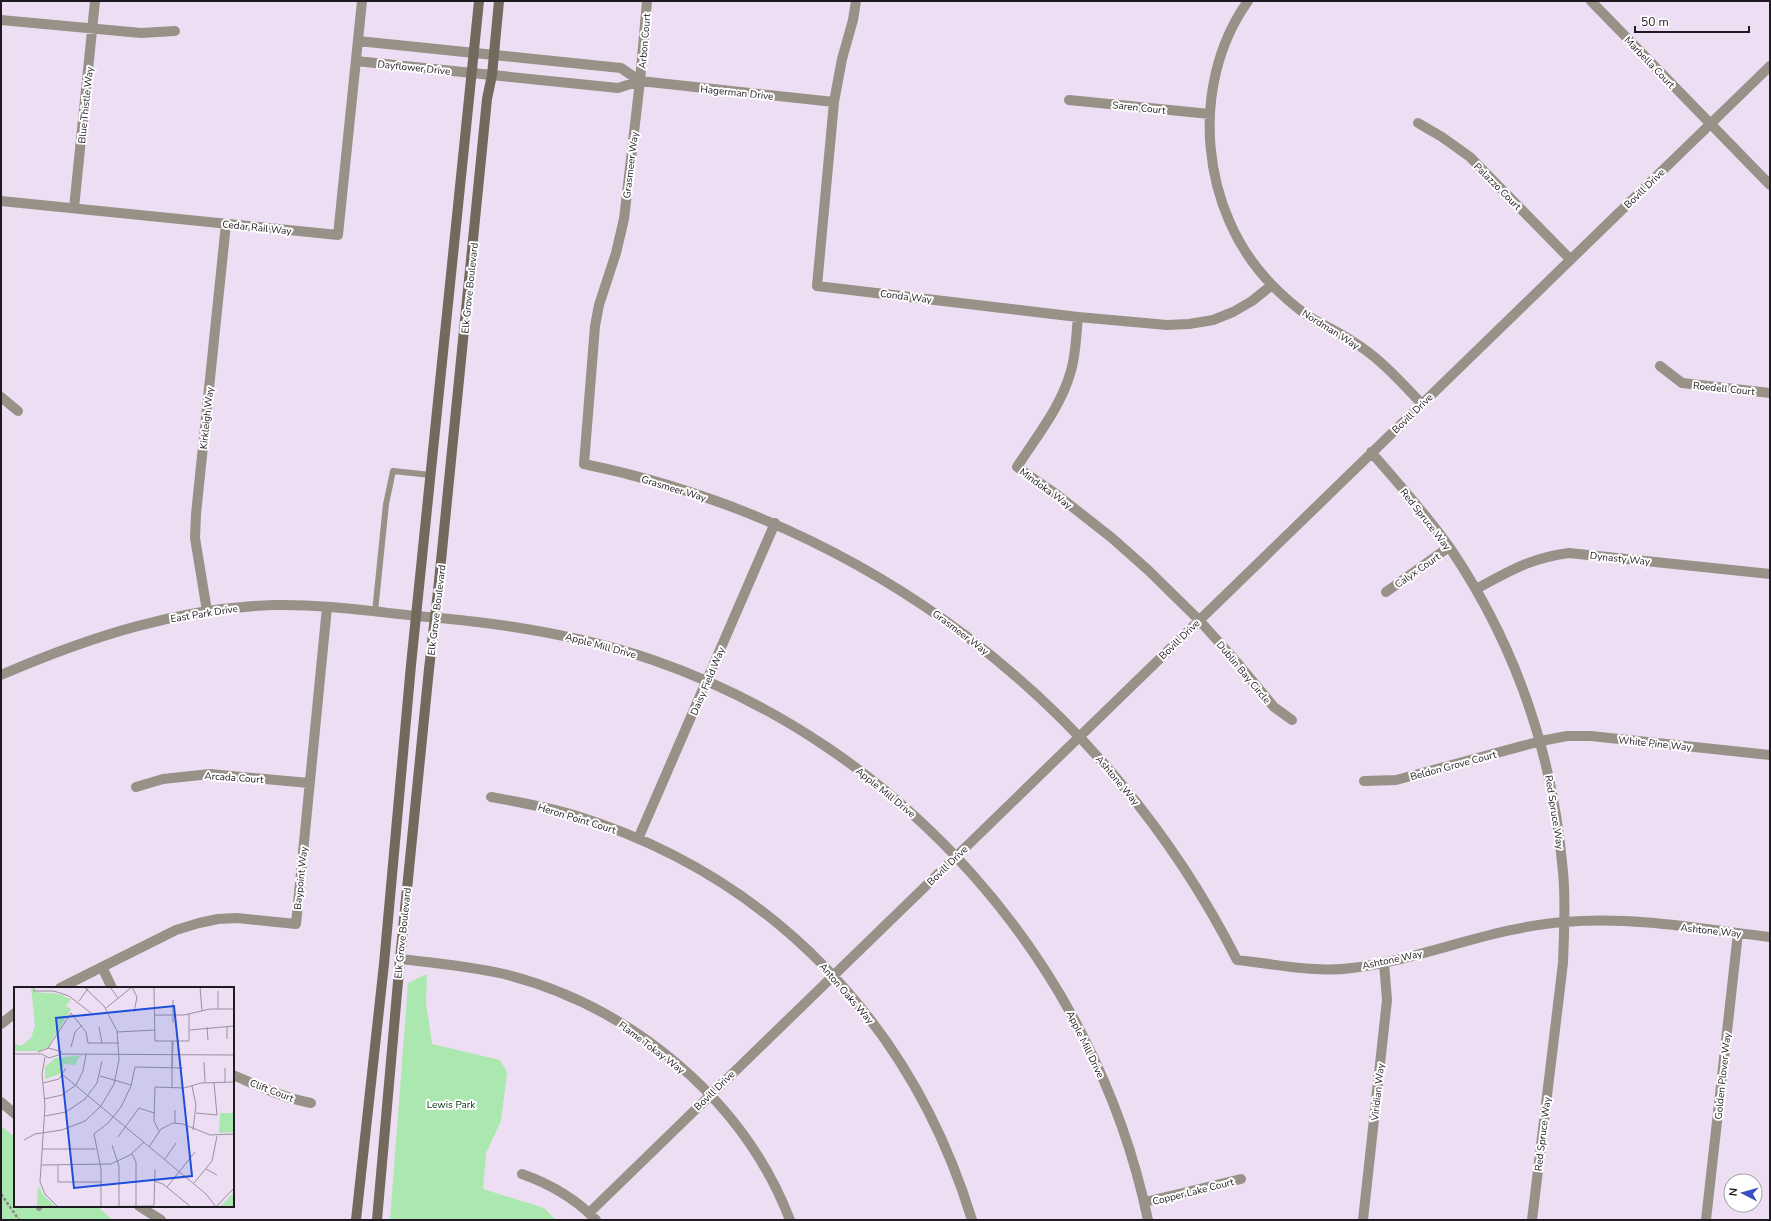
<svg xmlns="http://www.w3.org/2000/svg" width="1771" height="1221" font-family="'Nunito Sans',sans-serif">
  <rect width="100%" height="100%" fill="#eedef3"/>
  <path fill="#aae8b0" d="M 427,974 L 426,1002 L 432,1044 L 500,1060 L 507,1072 L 501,1121 L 486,1153 L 483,1189 L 544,1208 L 556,1220 L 390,1220 L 408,983 Z
    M 1,1126 L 15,1137 L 15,1206 L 97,1206 L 113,1220 L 1,1220 Z"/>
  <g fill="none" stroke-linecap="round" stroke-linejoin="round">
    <path stroke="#8b808e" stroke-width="2.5" stroke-dasharray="3 2" stroke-linecap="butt" d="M 1,1194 L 19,1220"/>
    <path stroke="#989188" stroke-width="6" d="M 375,612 L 386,504 L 393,471 L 431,475
      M 38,1206 L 39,1208"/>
    <path stroke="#989188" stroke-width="10" d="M 647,1 L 640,81 L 624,219 L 616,253 L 599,305 L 595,326 L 584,464 C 867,522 1106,702 1237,960 C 1275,964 1315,973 1352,968 C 1424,959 1492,927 1565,922 C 1633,916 1703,929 1770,937
      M 856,1 L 853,20 L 842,59 L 834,102 L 817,286 L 1078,317 L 1167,325 L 1189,324 L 1213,320 L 1233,312 L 1252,301 L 1272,285
      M 1248,1 C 1188,85 1200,213 1273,286 C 1287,300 1303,314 1320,323 C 1331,329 1342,334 1352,341 C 1379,357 1400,381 1422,404
      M 1591,1 L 1770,185
      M 1,20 L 141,33 L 175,31
      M 358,41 L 621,68 L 640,81
      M 356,61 L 618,88 L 640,81 L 834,102
      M 1069,100 L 1210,114
      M 1418,123 L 1442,137 L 1470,157 L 1570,259
      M 1,201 L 338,235 L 362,1
      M 74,208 L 95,1
      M 1078,317 C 1076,336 1076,356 1070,374 C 1060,408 1036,437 1017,467 L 1056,494 L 1112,538 L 1148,570 L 1199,620 L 1234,659 L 1274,707 L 1292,720
      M 1660,366 L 1682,383 L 1770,393
      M 1,397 L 18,411
      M 1371,452 C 1398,483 1426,514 1450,548 C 1517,647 1553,753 1563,872 C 1566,902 1564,932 1563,963 L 1532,1220
      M 1476,589 C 1510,571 1530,558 1569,553 L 1770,574
      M 1386,592 L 1449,547
      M 207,611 L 195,538 L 196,514 L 226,224
      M 416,616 C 496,622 577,634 653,660 C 901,746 1094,962 1148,1220
      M 1364,781 L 1396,780 L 1541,741 L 1567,736 L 1591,736 L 1770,755
      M 136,787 L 163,779 L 210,774 L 309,783
      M 491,797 C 519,802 547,807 574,815 C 772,876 912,1024 972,1220
      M 638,839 L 775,523
      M 400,959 C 435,963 470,966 504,974 C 630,1006 743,1098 790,1220
      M 102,967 L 112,988
      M 60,988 L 176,930 L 199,923 L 218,919 L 237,918 L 296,924 L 327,607
      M 1,1024 L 15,1013
      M 233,1075 C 259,1086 283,1098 311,1103
      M 1,1102 L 15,1114
      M 522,1174 C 550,1184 575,1198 596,1220
      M 1145,1202 L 1241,1179
      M 139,1206 L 161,1220
      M 589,1213 L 1770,66
      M 1363,1220 L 1387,1000 L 1384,963
      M 1706,1220 L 1738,933"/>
    <path stroke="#989188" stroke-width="10" d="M 1,675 C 89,637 178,608 274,605 C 322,604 369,611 416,616"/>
    <path stroke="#73695d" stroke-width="10" d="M 356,1220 L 384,964 L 411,665 L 479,1
      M 377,1220 L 400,959 L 429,669 L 438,591 L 487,99 L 492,75 L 499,1"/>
  </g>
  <g text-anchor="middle" stroke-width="4" stroke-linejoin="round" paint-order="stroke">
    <g font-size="10" fill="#1f1a21" stroke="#fff">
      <text transform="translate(644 41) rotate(-85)" y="4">Arbon Court</text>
      <text transform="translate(1650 62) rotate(46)" y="4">Marbella Court</text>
      <text transform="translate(414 67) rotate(6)" y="4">Dayflower Drive</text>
      <text transform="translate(737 92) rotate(6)" y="4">Hagerman Drive</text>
      <text transform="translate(85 105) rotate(-84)" y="4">Blue Thistle Way</text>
      <text transform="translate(1139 107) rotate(6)" y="4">Saren Court</text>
      <text transform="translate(630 165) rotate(-83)" y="4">Grasmeer Way</text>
      <text transform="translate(1498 186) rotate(45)" y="4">Palazzo Court</text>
      <text transform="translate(1644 188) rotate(-44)" y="4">Bovill Drive</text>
      <text transform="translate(257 227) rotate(6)" y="4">Cedar Rail Way</text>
      <text transform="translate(469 288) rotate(-84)" y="4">Elk Grove Boulevard</text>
      <text transform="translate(906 296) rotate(7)" y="4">Conda Way</text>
      <text transform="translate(1331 329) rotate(32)" y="4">Nordman Way</text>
      <text transform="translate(1724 388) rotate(6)" y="4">Roedell Court</text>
      <text transform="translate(1412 413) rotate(-44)" y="4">Bovill Drive</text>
      <text transform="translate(206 418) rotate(-84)" y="4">Kirkleigh Way</text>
      <text transform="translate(674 488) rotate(17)" y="4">Grasmeer Way</text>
      <text transform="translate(1046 488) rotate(36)" y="4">Mindoka Way</text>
      <text transform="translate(1426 519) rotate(52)" y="4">Red Spruce Way</text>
      <text transform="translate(1620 558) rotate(6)" y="4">Dynasty Way</text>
      <text transform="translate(1417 570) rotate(-35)" y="4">Calyx Court</text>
      <text transform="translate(436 610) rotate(-83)" y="4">Elk Grove Boulevard</text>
      <text transform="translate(204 613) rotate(-9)" y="4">East Park Drive</text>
      <text transform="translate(961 632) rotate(37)" y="4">Grasmeer Way</text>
      <text transform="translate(1179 639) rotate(-44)" y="4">Bovill Drive</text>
      <text transform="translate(601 645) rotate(15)" y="4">Apple Mill Drive</text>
      <text transform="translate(1244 672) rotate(50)" y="4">Dublin Bay Circle</text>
      <text transform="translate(707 681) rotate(-67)" y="4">Daisy Field Way</text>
      <text transform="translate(1655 743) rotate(6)" y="4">White Pine Way</text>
      <text transform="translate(1453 765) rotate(-15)" y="4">Beldon Grove Court</text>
      <text transform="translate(234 777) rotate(4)" y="4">Arcada Court</text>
      <text transform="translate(1118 780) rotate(50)" y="4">Ashtone Way</text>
      <text transform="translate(886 792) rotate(39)" y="4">Apple Mill Drive</text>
      <text transform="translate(1555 812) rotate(81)" y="4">Red Spruce Way</text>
      <text transform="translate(577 818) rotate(17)" y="4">Heron Point Court</text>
      <text transform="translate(947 865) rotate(-44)" y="4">Bovill Drive</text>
      <text transform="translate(300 878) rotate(-84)" y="4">Baypoint Way</text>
      <text transform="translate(1711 930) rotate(6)" y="4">Ashtone Way</text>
      <text transform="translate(402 933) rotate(-84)" y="4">Elk Grove Boulevard</text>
      <text transform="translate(1392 959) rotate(-12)" y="4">Ashtone Way</text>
      <text transform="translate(847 993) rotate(49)" y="4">Anton Oaks Way</text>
      <text transform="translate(1086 1044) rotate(64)" y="4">Apple Mill Drive</text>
      <text transform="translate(652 1047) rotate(37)" y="4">Flame Tokay Way</text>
      <text transform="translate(1722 1076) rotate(-84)" y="4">Golden Plover Way</text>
      <text transform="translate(272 1090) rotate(21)" y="4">Clift Court</text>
      <text transform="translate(714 1090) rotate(-44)" y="4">Bovill Drive</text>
      <text transform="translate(1377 1092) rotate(-84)" y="4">Viridian Way</text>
      <text transform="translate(1542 1134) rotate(-83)" y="4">Red Spruce Way</text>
      <text transform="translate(1193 1191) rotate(-14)" y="4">Copper Lake Court</text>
    </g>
    <g font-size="10" fill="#00340c" stroke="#fff">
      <text x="451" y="1108">Lewis Park</text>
    </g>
  </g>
  <g transform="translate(14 987)">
    <rect width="220" height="220" fill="#eedef3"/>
    <path d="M 17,0 L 21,5 L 45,7 L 57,12 L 52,19 L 57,22 L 34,60 L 26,64 L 0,64 L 0,55 L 5,59 L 10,57 L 17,51 L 21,39 ZM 69,68 L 64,71 L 62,78 L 50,77 L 46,87 L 31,92 L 31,80 L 41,71 ZM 206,126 L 220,126 L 220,145 L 205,146 ZM 24,198 L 29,208 L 42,220 L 23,220 ZM 220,205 L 220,220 L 205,220 L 212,214 Z" fill="#aae8b0"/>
    <path fill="none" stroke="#9b909f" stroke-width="1" d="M 20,0 L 20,4 L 40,4 L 55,9 L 77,26M 96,0 L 104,11M 118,0 L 123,10 L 120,25M 140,0 L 141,54 L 175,54 L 175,27M 186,0 L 188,24M 204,4 L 204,22M 159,13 L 159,36M 65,14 L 75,0M 92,21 L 118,0M 140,28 L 170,28 L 196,22 L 220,22M 85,40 L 88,56M 193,40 L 194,53M 176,43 L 220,39M 103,45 L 141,43M 213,52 L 213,39M 158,54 L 158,100M 57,60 L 61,45 L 68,38M 34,61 L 57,26 L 72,45 L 74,56 L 105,56M 24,65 L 35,61 L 48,65M 0,67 L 28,67 L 35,71 L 47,67 L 220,68M 31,70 L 28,87 L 31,119 L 26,195 L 31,207 L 44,220M 190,75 L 191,95M 158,81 L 159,54M 211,81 L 211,95M 49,88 L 192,207 L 202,220 L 220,201M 86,89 L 117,98M 29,96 L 45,92 L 52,81M 178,99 L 182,118 L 179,143M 30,112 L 48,108 L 62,98 L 69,84 L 72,67M 161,123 L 161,136M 182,126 L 203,128 L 200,96M 31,129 L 52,125 L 71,112 L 83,96 L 88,74M 145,144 L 140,134 L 141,100 L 170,101 L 187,96 L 220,95M 104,150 L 125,121 L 140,126M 10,153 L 21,147 L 48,143 L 71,134 L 87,119 L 100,97 L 105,73 L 103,44 L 90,19 L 70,0M 98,158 L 105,179 L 105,219M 135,160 L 147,142 L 159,136 L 169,137 L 196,148 L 220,147M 28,162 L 81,162M 118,167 L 122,175 L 122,219M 151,172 L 162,156M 27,178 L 97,177 L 116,168 L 130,155M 44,178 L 44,195 L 88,195M 192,182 L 203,188M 140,194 L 149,197 L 177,220M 180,196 L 198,174 L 203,149M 153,200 L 181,165M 140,218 L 141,182M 47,220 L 140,219M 87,220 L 87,182 L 80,147 L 94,136 L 107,120 L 117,99 L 121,80 L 169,81"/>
    <path fill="#1d4ed8" fill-opacity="0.15" stroke="#1d4ed8" stroke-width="2" d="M 160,19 L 178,189 L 60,201 L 42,31 Z"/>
    <rect width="220" height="220" fill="none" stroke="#1f1a21" stroke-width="2"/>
  </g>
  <rect width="1771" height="1221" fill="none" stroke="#1f1a21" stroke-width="4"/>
  <g transform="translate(1743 1193) rotate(276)"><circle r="19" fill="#ffffff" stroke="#a5a3a6"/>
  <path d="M0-3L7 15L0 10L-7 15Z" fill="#3c50c3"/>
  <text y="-6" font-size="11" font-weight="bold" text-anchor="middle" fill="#1f1a21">N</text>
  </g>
  <path d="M1635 26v6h114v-6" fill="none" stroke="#1f1a21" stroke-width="2"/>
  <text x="1641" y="26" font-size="12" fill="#1f1a21" stroke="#ffffff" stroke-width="3" paint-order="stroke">50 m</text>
</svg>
